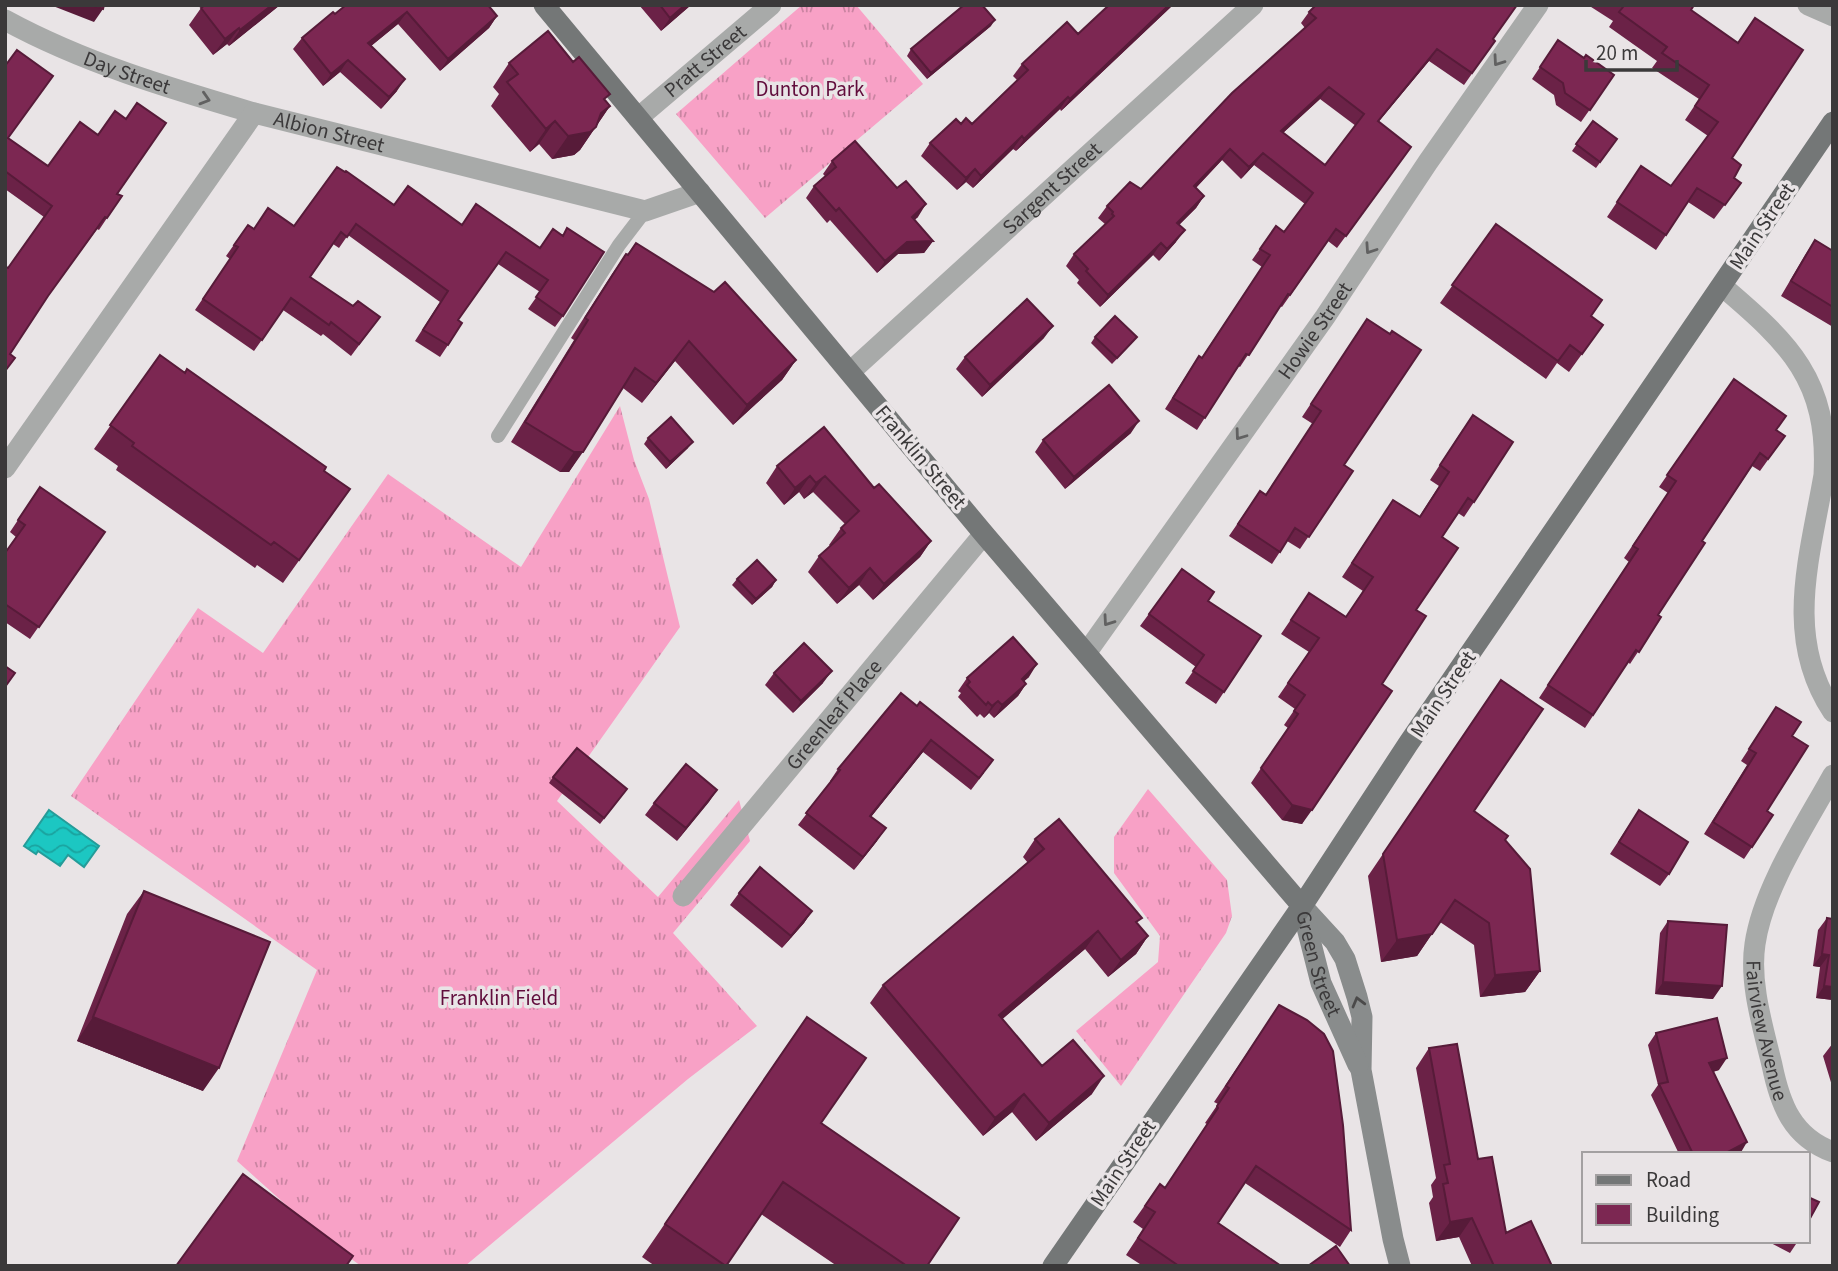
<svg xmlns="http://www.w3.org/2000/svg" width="1838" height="1271" font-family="'Source Sans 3',sans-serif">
  <defs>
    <pattern id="grass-tufts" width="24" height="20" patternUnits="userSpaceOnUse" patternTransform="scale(1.75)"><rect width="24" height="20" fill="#f8a1c6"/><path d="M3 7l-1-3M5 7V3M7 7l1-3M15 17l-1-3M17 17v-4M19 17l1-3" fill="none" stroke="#ca84a2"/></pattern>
    <pattern id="water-waves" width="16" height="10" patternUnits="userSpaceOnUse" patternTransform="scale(1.75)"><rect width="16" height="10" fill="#1cc7c2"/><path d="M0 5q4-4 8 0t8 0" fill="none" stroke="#1aa39f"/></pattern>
  </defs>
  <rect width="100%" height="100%" fill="#e9e4e6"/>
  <path fill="url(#grass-tufts)" d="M 802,5 L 856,5 L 923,84 L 765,218 L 676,114 Z
    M 620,406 L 634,460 L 649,499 L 680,627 L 557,801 L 658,897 L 739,800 L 750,841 L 673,933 L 757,1026 L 688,1079 L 465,1266 L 361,1266 L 324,1239 L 237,1161 L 317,970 L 71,796 L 198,608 L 263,653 L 388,474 L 521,567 Z
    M 1148,789 L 1227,880 L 1232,916 L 1226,933 L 1121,1086 L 1076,1031 L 1158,962 L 1160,936 L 1114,873 L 1114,837 Z"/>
  <path fill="url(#water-waves)" stroke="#259c99" stroke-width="2" d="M 49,810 L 99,846 L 84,867 L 68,855 L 60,866 L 38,851 L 36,854 L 24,846 Z"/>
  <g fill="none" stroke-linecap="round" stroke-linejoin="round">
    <path stroke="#a8aaa9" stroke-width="14" d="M 498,436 L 619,245 L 645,211"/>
    <g stroke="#a8aaa9" stroke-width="21">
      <path d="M 1808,5 L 1833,16"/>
      <path id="s1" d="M 5,20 C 84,63 169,88 254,113"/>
      <path id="s2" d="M 638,118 L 771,5"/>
      <path d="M 1722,286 C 1789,343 1829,380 1824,475 C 1810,557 1783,637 1833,712"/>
      <path id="s3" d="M 850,372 L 1253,5"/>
      <path id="s4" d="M 5,468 L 254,113 L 645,211 L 700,192"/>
      <path id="s5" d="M 1087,652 L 1325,317 L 1428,162 L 1538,5"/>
      <path id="s6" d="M 1833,775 C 1806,824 1763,888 1755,944 C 1749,983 1763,1027 1772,1065 C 1780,1104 1792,1137 1833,1152"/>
      <path id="s7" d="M 683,896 L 984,534"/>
    </g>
    <g stroke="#898c8c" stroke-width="21">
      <path d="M 1302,906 L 1335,942 L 1345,959 L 1357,997 L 1362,1017 L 1361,1070 L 1393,1239 L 1400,1266"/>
      <path id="s8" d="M 1302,908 L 1321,983 L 1358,1065"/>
    </g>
    <path stroke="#747777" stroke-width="21" d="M 544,5 L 984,534 L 1302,906
      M 1053,1266 L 1302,906 L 1408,744 L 1833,122"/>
  </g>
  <path fill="#6b2247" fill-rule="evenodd" d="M 205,5 L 280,5 L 229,46 L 227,44 L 213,55 L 189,25 L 201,8 Z
    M 346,5 L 497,16 L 489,28 L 440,71 L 398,24 L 371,46 L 397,91 L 381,109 L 340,72 L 323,86 L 293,49 L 302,38 Z
    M 639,5 L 691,5 L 661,31 Z
    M 1109,5 L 1173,5 L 1061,111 L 1060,109 L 1016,151 L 1013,149 L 973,188 L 966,182 L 957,190 L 921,156 L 930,143 L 961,124 L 972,124 L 1017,80 L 1013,76 L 1022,64 L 1078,34 Z
    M 1588,5 L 1694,5 L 1691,10 L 1732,158 L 1734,178 L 1741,183 L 1714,219 L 1688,202 L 1656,250 L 1607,217 L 1641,166 L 1671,186 L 1708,136 L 1685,120 L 1699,99 L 1652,68 L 1657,61 L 1609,27 L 1613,21 Z
    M 1309,12 L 1493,39 L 1495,41 L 1464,85 L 1429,61 L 1378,122 L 1411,147 L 1337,248 L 1328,241 L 1282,307 L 1280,306 L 1240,367 L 1238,366 L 1197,430 L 1165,409 L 1191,368 L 1199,356 L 1202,357 L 1262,267 L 1252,260 L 1276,226 L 1284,232 L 1305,204 L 1254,165 L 1241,179 L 1222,160 L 1196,188 L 1204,196 L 1196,208 L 1179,225 L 1176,242 L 1159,261 L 1153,255 L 1100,307 L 1077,283 L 1079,280 L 1066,266 L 1074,254 L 1103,226 L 1105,224 L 1098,218 L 1107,206 L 1141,189 L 1305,28 L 1301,23 ZM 1320,99 L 1356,126 L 1325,165 L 1283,133 Z
    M 991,26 L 927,79 L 907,56 L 911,49 Z
    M 1558,40 L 1584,58 L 1614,75 L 1581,122 L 1556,105 L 1554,95 L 1532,79 Z
    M 509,63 L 605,101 L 610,106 L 580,150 L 574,155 L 552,159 L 539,144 L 530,152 L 491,106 L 499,94 L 493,87 Z
    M 5,66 L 8,138 L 48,166 L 117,194 L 107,218 L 99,230 L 97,229 L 45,300 L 10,354 L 5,372 L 8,268 L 44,217 L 5,189 Z
    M 1593,121 L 1617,139 L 1596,168 L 1572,151 Z
    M 832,161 L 918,217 L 914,220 L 933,241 L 924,253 L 898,254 L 877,273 L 830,220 L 827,223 L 806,198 L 814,186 L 825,176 L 823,174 Z
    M 394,205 L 540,248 L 563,316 L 555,327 L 528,309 L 540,292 L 498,264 L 458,320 L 448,345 L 440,357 L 415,341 L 440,302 L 348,235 L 339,248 L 333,244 L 310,277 L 353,306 L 380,317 L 351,356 L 323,334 L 321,336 L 283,310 L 254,351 L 195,310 L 230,259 L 226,256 L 248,225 L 253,229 L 294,226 Z
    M 1496,224 L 1591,316 L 1603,325 L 1569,372 L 1557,363 L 1546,379 L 1440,303 Z
    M 1815,240 L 1833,251 L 1833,327 L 1781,296 L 1805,255 Z
    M 636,243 L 796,360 L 782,380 L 733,425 L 675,361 L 642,403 L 623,388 L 569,472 L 560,472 L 511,442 L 574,340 L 571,338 L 612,274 L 626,254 L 627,255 Z
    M 1367,319 L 1344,465 L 1353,471 L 1300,549 L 1287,541 L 1272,564 L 1229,536 L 1260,491 L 1266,494 L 1313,424 L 1302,417 Z
    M 1095,337 L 1132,343 L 1112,364 L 1091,343 Z
    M 1044,338 L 982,397 L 956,369 L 965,357 Z
    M 160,355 L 350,489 L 283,583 L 257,565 L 255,568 L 116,470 L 118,466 L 94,449 Z
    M 1734,379 L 1776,430 L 1785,436 L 1760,471 L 1752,466 L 1702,541 L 1658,615 L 1661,617 L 1630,664 L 1628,662 L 1585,728 L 1539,698 L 1629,562 L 1624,558 L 1668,493 L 1659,487 Z
    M 824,427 L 874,488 L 931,541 L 920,557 L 873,600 L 859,585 L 837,604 L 808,572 L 819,556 L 830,546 L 829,545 L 841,528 L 845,524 L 813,492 L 804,499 L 799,492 L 784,505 L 766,483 L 777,466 Z
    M 1463,429 L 1474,502 L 1464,517 L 1458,513 L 1442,537 L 1416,610 L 1382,684 L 1302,824 L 1282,820 L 1251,783 L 1288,728 L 1284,725 L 1295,709 L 1278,697 L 1309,652 L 1281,634 L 1309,593 L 1346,617 L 1363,591 L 1342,577 L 1393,500 L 1419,517 L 1439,486 L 1430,480 Z
    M 1131,433 L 1065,489 L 1035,452 L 1043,440 Z
    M 648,438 L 688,448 L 666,469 L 644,444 Z
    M 40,487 L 105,532 L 30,639 L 5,622 L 5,553 L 16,537 L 10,532 Z
    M 1182,569 L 1208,601 L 1261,636 L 1216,704 L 1185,683 L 1196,667 L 1140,626 Z
    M 737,579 L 776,580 L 772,587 L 752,605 L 732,585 Z
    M 774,673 L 823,683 L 793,713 L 765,685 Z
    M 1029,677 L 1024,681 L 1026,684 L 1018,696 L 994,718 L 989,713 L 984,718 L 980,714 L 977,717 L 958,697 L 961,693 L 958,691 L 967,678 Z
    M 1501,680 L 1474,811 L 1505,840 L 1540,971 L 1525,992 L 1480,997 L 1474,945 L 1440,922 L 1417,956 L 1381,962 L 1368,876 Z
    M 901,693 L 984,773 L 971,790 L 923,752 L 871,817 L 877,841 L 854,870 L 798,825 L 831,782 L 830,781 L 838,769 Z
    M 1776,707 L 1792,736 L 1752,847 L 1744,859 L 1704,834 L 1747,765 L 1741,761 Z
    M 553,777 L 627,789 L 600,824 L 549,783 Z
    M 717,790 L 677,841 L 645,815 L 654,803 Z
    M 1639,810 L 1669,874 L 1660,886 L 1610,854 Z
    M 1035,839 L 1138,924 L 1148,936 L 1136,954 L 1108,977 L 1085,949 L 1002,1019 L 1042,1066 L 1092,1094 L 1036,1141 L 1012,1112 L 983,1136 L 870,1003 L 883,985 L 1028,863 L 1023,857 Z
    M 144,891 L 203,1091 L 77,1041 L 127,914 Z
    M 739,893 L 812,911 L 804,923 L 782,948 L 730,905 Z
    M 1827,918 L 1833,1000 L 1816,998 L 1820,967 L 1813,966 L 1818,930 Z
    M 1668,921 L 1713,999 L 1655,994 L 1660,933 Z
    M 1268,1022 L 1351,1230 L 1340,1247 L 1245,1183 L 1218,1223 L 1281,1266 L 1143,1266 L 1126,1255 L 1143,1229 L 1133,1222 L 1160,1184 L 1165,1188 L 1207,1124 L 1205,1123 L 1218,1104 L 1214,1102 Z
    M 1656,1033 L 1719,1070 L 1713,1072 L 1740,1154 L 1679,1154 L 1651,1095 L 1658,1085 L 1648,1045 Z
    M 1833,1043 L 1833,1089 L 1823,1056 Z
    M 1429,1048 L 1478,1159 L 1506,1233 L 1552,1266 L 1472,1266 L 1459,1237 L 1436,1241 L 1429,1203 L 1433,1197 L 1431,1185 L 1436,1178 L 1416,1068 Z
    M 784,1050 L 821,1123 L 927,1266 L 837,1266 L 761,1214 L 726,1266 L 655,1266 L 642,1257 Z
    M 1767,1241 L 1798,1241 L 1790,1253 Z"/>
  <path fill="#571b39" d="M 53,5 L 92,5 L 103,9 L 94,22 L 53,6 Z
    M 272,5 L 280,5 L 229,46 L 240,30 Z
    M 685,5 L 691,5 L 661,31 L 670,18 Z
    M 1169,5 L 1173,5 L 1061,111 L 1070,99 Z
    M 407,12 L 398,24 L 360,55 L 368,43 Z
    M 497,16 L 489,28 L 440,71 L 448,59 Z
    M 995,20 L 991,26 L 927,79 L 931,73 Z
    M 239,28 L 227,44 L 213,55 L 225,39 Z
    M 1437,49 L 1429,61 L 1369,133 L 1378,121 Z
    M 348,60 L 340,72 L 323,86 L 331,74 Z
    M 405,79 L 397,91 L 381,109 L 389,97 Z
    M 1329,87 L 1320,99 L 1272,143 L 1281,131 Z
    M 1068,97 L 1060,109 L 1016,151 L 1024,139 Z
    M 610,106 L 580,150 L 574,155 L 552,159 L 568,136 Z
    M 555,121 L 539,144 L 530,152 L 546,129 Z
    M 1022,136 L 1013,149 L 973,188 L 981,176 Z
    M 1230,149 L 1222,160 L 1186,198 L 1194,186 Z
    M 1263,153 L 1254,165 L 1241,179 L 1249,167 Z
    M 975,169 L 966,182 L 957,190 L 966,178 Z
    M 1204,196 L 1196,208 L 1169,235 L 1177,223 Z
    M 926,204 L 918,217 L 903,230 L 912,217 Z
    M 1185,230 L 1176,242 L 1159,261 L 1167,249 Z
    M 933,241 L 924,253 L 898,254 L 877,273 L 885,261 L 907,242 Z
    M 1161,243 L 1153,255 L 1100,307 L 1108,295 Z
    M 1053,326 L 1044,338 L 982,397 L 990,385 Z
    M 689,341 L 675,361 L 642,403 L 656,383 Z
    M 796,360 L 782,380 L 733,425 L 747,405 Z
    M 1139,421 L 1131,433 L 1065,489 L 1074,477 Z
    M 693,442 L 688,448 L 666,469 L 670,462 Z
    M 574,452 L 583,452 L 569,472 L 560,472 Z
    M 810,476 L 799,492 L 784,505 L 795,488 Z
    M 825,476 L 813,492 L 804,499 L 816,483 Z
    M 931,541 L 920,557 L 873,600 L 884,584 Z
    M 870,568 L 859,585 L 837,604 L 849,588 Z
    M 776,580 L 772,587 L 752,605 L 756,599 Z
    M 1037,664 L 1029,677 L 1013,691 L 1022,679 Z
    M 832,671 L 823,683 L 793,713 L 801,701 Z
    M 1026,684 L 1018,696 L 994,718 L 1002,705 Z
    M 998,701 L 989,713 L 984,718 L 992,706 Z
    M 931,740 L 923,752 L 862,828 L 870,816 Z
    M 717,790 L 709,802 L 677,841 L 686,828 Z
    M 1292,805 L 1312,810 L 1302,824 L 1282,820 Z
    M 886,828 L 877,841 L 854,870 L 863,857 Z
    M 812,911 L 804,923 L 782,948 L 791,936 Z
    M 1098,931 L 1085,949 L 986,1033 L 999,1015 Z
    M 1432,934 L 1417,956 L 1381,962 L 1397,940 Z
    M 1148,936 L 1136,954 L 1108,977 L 1121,960 Z
    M 1822,954 L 1829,955 L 1820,967 L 1813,966 Z
    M 1540,971 L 1525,992 L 1480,997 L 1495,975 Z
    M 1663,982 L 1722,986 L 1713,999 L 1655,994 Z
    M 1824,986 L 1833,987 L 1833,1000 L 1816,998 Z
    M 93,1017 L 219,1068 L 203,1091 L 77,1041 Z
    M 1727,1058 L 1719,1070 L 1701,1075 L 1709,1063 Z
    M 1104,1076 L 1092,1094 L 1036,1141 L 1049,1123 Z
    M 1024,1094 L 1012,1112 L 983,1136 L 995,1118 Z
    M 1747,1142 L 1740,1154 L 1724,1154 Z
    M 1472,1218 L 1459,1237 L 1436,1241 L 1450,1222 Z"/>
  <path fill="#7c2752" stroke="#571b39" stroke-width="2" fill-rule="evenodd" d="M 92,5 L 104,5 L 103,9 Z
    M 205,5 L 272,5 L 240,30 L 239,28 L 225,39 L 201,8 Z
    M 346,5 L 488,5 L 497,16 L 448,59 L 407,12 L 368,43 L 405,79 L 389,97 L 348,60 L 331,74 L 302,38 L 333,12 L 335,14 Z
    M 660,5 L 685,5 L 670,18 Z
    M 964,5 L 982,5 L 995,20 L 931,73 L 911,49 Z
    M 1109,5 L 1169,5 L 1070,99 L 1068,97 L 1024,139 L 1022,136 L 981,176 L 975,169 L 966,178 L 930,143 L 956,119 L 961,124 L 966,118 L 972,124 L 1028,70 L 1022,64 L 1067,22 L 1078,34 Z
    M 1316,5 L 1517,5 L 1493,39 L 1495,41 L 1472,73 L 1437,49 L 1378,121 L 1411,147 L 1346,236 L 1336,229 L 1290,295 L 1288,294 L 1249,355 L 1246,354 L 1205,418 L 1173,398 L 1199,356 L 1202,358 L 1270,255 L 1260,249 L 1276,226 L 1284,232 L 1313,193 L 1263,153 L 1249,167 L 1230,149 L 1194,186 L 1204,196 L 1177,223 L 1185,230 L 1167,249 L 1161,243 L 1108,295 L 1086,271 L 1088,269 L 1074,254 L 1114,216 L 1112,214 L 1113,212 L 1107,206 L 1130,182 L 1141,189 L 1232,93 L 1316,18 L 1309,12 ZM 1329,87 L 1364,114 L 1325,165 L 1281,131 Z
    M 1620,5 L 1694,5 L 1691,10 L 1738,43 L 1755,18 L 1803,50 L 1732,158 L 1741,165 L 1734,178 L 1741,183 L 1725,205 L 1697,188 L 1666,235 L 1617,202 L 1641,166 L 1671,186 L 1718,122 L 1695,106 L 1709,85 L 1662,53 L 1667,47 L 1619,12 L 1623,7 Z
    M 548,31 L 573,62 L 579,57 L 610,94 L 604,99 L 610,106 L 601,113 L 596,127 L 590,132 L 568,136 L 555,121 L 546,129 L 507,82 L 518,74 L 509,63 Z
    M 1558,40 L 1584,58 L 1586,55 L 1614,75 L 1590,110 L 1565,93 L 1563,83 L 1540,67 Z
    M 17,50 L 53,76 L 8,138 L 48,166 L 80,122 L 98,135 L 115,111 L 126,119 L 137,103 L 166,123 L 117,194 L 122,196 L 107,218 L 105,217 L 48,296 L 10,354 L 15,358 L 5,371 L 5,266 L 8,268 L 52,206 L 5,171 L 5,66 Z
    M 1593,121 L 1617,139 L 1600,162 L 1576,144 Z
    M 855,141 L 897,188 L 906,181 L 926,204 L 912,217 L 933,241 L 907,242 L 885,261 L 839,208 L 836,211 L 814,186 L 836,167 L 832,161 Z
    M 337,167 L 345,172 L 346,171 L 394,205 L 408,186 L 462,225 L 476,204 L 540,248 L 553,229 L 563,236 L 567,228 L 604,252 L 563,316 L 536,297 L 548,280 L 506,252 L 458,320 L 462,323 L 448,345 L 423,330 L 448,291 L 356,224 L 347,237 L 341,232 L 310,277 L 353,306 L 358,301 L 380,317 L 359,344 L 331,322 L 329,325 L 291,298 L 262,340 L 203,299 L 238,247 L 234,245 L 248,225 L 254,229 L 268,208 L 294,226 Z
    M 1496,224 L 1602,300 L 1591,316 L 1603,325 L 1582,354 L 1570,345 L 1558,361 L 1452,285 Z
    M 1815,240 L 1833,251 L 1833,307 L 1791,281 Z
    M 636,243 L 714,292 L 725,282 L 796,360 L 747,405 L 689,341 L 656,383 L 635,368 L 583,452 L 574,452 L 525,422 L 588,320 L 585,318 L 626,254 L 628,255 Z
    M 1027,299 L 1053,326 L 990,385 L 965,357 Z
    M 1115,316 L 1137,337 L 1117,358 L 1095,337 Z
    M 1367,319 L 1390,334 L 1392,331 L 1421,350 L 1344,465 L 1353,471 L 1309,537 L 1295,528 L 1280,552 L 1238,524 L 1260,491 L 1266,495 L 1321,411 L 1311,404 Z
    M 160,355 L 185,373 L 187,369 L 326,467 L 324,471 L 350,489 L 299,560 L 274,542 L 271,545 L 203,497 L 132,446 L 134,443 L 110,425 Z
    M 1734,379 L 1786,416 L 1776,430 L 1785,436 L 1768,459 L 1760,453 L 1702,541 L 1705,543 L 1658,615 L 1661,617 L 1639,652 L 1636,650 L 1593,715 L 1548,685 L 1638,549 L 1633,546 L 1676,481 L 1667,475 Z
    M 1109,385 L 1139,421 L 1074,477 L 1043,440 Z
    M 1473,415 L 1513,442 L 1474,502 L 1468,498 L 1442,537 L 1458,548 L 1416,610 L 1426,616 L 1382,684 L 1392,691 L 1312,810 L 1292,805 L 1261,768 L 1298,714 L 1294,711 L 1305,695 L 1288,683 L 1319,638 L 1291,620 L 1309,593 L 1346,617 L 1373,577 L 1352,563 L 1393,500 L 1420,517 L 1449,472 L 1440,465 Z
    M 671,417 L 693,442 L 670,462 L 648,438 Z
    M 824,427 L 874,488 L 879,484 L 931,541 L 884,584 L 870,568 L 849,588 L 819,556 L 845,533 L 841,528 L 859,511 L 825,476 L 816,483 L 810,476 L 795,488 L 777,466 Z
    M 40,487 L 105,532 L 39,627 L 5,604 L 5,553 L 25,525 L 18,520 Z
    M 757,560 L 776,580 L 756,599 L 737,579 Z
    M 1182,569 L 1214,592 L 1208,601 L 1261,636 L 1224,692 L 1193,671 L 1204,655 L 1149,614 Z
    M 1013,637 L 1037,664 L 1022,679 L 1026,684 L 1002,705 L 998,701 L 992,706 L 988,702 L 986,705 L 967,685 L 970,682 L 967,678 Z
    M 804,643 L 832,671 L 801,701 L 774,673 Z
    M 5,666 L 15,673 L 5,687 Z
    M 1501,680 L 1543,709 L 1474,811 L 1508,836 L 1505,840 L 1530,869 L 1540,971 L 1495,975 L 1489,923 L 1455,900 L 1432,934 L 1397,940 L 1383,854 Z
    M 901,693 L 917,706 L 920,702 L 993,760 L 979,778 L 931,740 L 870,816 L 886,828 L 863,857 L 806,813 L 840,770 L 838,769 Z
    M 1776,707 L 1801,722 L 1792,736 L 1808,746 L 1767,811 L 1773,815 L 1752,847 L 1713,822 L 1756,753 L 1749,749 Z
    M 577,748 L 627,789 L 604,818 L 553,777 Z
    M 686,764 L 717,790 L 686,828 L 654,803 Z
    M 1639,810 L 1688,842 L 1669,874 L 1619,842 Z
    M 1059,819 L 1142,918 L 1136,922 L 1148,936 L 1121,960 L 1098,931 L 999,1015 L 1042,1066 L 1073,1040 L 1104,1076 L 1049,1123 L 1024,1094 L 995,1118 L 883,985 L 1044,849 L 1035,839 Z
    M 760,867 L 812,911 L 791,936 L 739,893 Z
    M 144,891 L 270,942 L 219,1068 L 93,1017 Z
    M 1827,918 L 1833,919 L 1833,987 L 1824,986 L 1829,955 L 1822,954 Z
    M 1668,921 L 1727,925 L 1722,986 L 1663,982 Z
    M 1279,1005 L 1307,1020 L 1324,1034 L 1333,1051 L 1343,1125 L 1351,1230 L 1256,1166 L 1218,1223 L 1281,1266 L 1179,1266 L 1138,1238 L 1155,1212 L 1145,1206 L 1160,1184 L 1165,1188 L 1218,1108 L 1217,1106 L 1229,1088 L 1226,1086 Z
    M 807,1017 L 866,1058 L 821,1123 L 959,1218 L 927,1266 L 907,1266 L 783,1182 L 726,1266 L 665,1224 Z
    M 1717,1018 L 1727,1058 L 1709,1063 L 1747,1142 L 1724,1154 L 1693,1154 L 1659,1084 L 1668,1082 L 1656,1033 Z
    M 1457,1044 L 1478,1159 L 1492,1157 L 1506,1233 L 1531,1221 L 1552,1266 L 1494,1266 L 1472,1218 L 1450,1222 L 1443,1184 L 1448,1183 L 1444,1165 L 1450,1164 L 1429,1048 Z
    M 243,1174 L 353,1256 L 346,1266 L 176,1266 Z
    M 1808,1197 L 1819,1202 L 1808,1222 Z
    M 1336,1246 L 1350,1266 L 1308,1266 Z"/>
  <defs><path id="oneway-chevron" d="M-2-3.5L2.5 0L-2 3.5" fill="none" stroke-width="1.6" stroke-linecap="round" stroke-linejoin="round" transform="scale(1.75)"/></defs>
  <g stroke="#616161">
    <use href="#oneway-chevron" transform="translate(1498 61) rotate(125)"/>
    <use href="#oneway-chevron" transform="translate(205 99) rotate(17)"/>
    <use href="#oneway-chevron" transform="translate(1370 249) rotate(124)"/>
    <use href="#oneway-chevron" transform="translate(1240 435) rotate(126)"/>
    <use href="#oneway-chevron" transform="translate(1108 621) rotate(125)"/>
  </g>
  <use stroke="#4b4a4a" href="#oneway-chevron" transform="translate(1358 1002) rotate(-105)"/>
  <g text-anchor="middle" stroke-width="7" stroke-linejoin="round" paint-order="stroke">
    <g font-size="21" fill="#3b393a" stroke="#e9e4e6">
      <text dy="7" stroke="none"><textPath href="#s2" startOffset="88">Pratt Street</textPath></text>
      <text dy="7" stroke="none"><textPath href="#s1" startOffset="133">Day Street</textPath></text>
      <text dy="7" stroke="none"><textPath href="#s4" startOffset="511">Albion Street</textPath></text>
      <text dy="7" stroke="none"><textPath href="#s3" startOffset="273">Sargent Street</textPath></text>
      <text transform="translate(1762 226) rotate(-56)" y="7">Main Street</text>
      <text dy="7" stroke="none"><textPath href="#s5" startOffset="394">Howie Street</textPath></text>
      <text transform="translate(921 457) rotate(50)" y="7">Franklin Street</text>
      <text transform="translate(1443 694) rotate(-56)" y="7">Main Street</text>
      <text dy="7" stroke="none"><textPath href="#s7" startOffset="236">Greenleaf Place</textPath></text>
      <text dy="7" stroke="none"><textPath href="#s8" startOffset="58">Green Street</textPath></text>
      <text dy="7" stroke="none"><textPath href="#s6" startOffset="275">Fairview Avenue</textPath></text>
      <text transform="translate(1123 1163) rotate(-56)" y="7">Main Street</text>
    </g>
    <g font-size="21" fill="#610c3c" stroke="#e9e4e6">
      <text x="810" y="96">Dunton Park</text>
      <text x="499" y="1005">Franklin Field</text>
    </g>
  </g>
  <rect width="1838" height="1271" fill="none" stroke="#3b393a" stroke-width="14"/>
  <rect x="1582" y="1152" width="228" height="91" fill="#e9e4e6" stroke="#a3a0a1" stroke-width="2"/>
  <rect x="1596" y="1175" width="35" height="10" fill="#747777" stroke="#a3a0a1" stroke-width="2"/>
  <text x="1646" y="1187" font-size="21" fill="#3b393a">Road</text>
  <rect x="1596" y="1204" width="35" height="21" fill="#7c2752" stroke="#a3a0a1" stroke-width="2"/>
  <text x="1646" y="1222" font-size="21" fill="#3b393a">Building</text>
  <path d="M1586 60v10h91v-10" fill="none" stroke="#3b393a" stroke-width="3.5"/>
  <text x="1596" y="60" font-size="21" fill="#3b393a" stroke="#e9e4e6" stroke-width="5" paint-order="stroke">20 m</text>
</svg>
